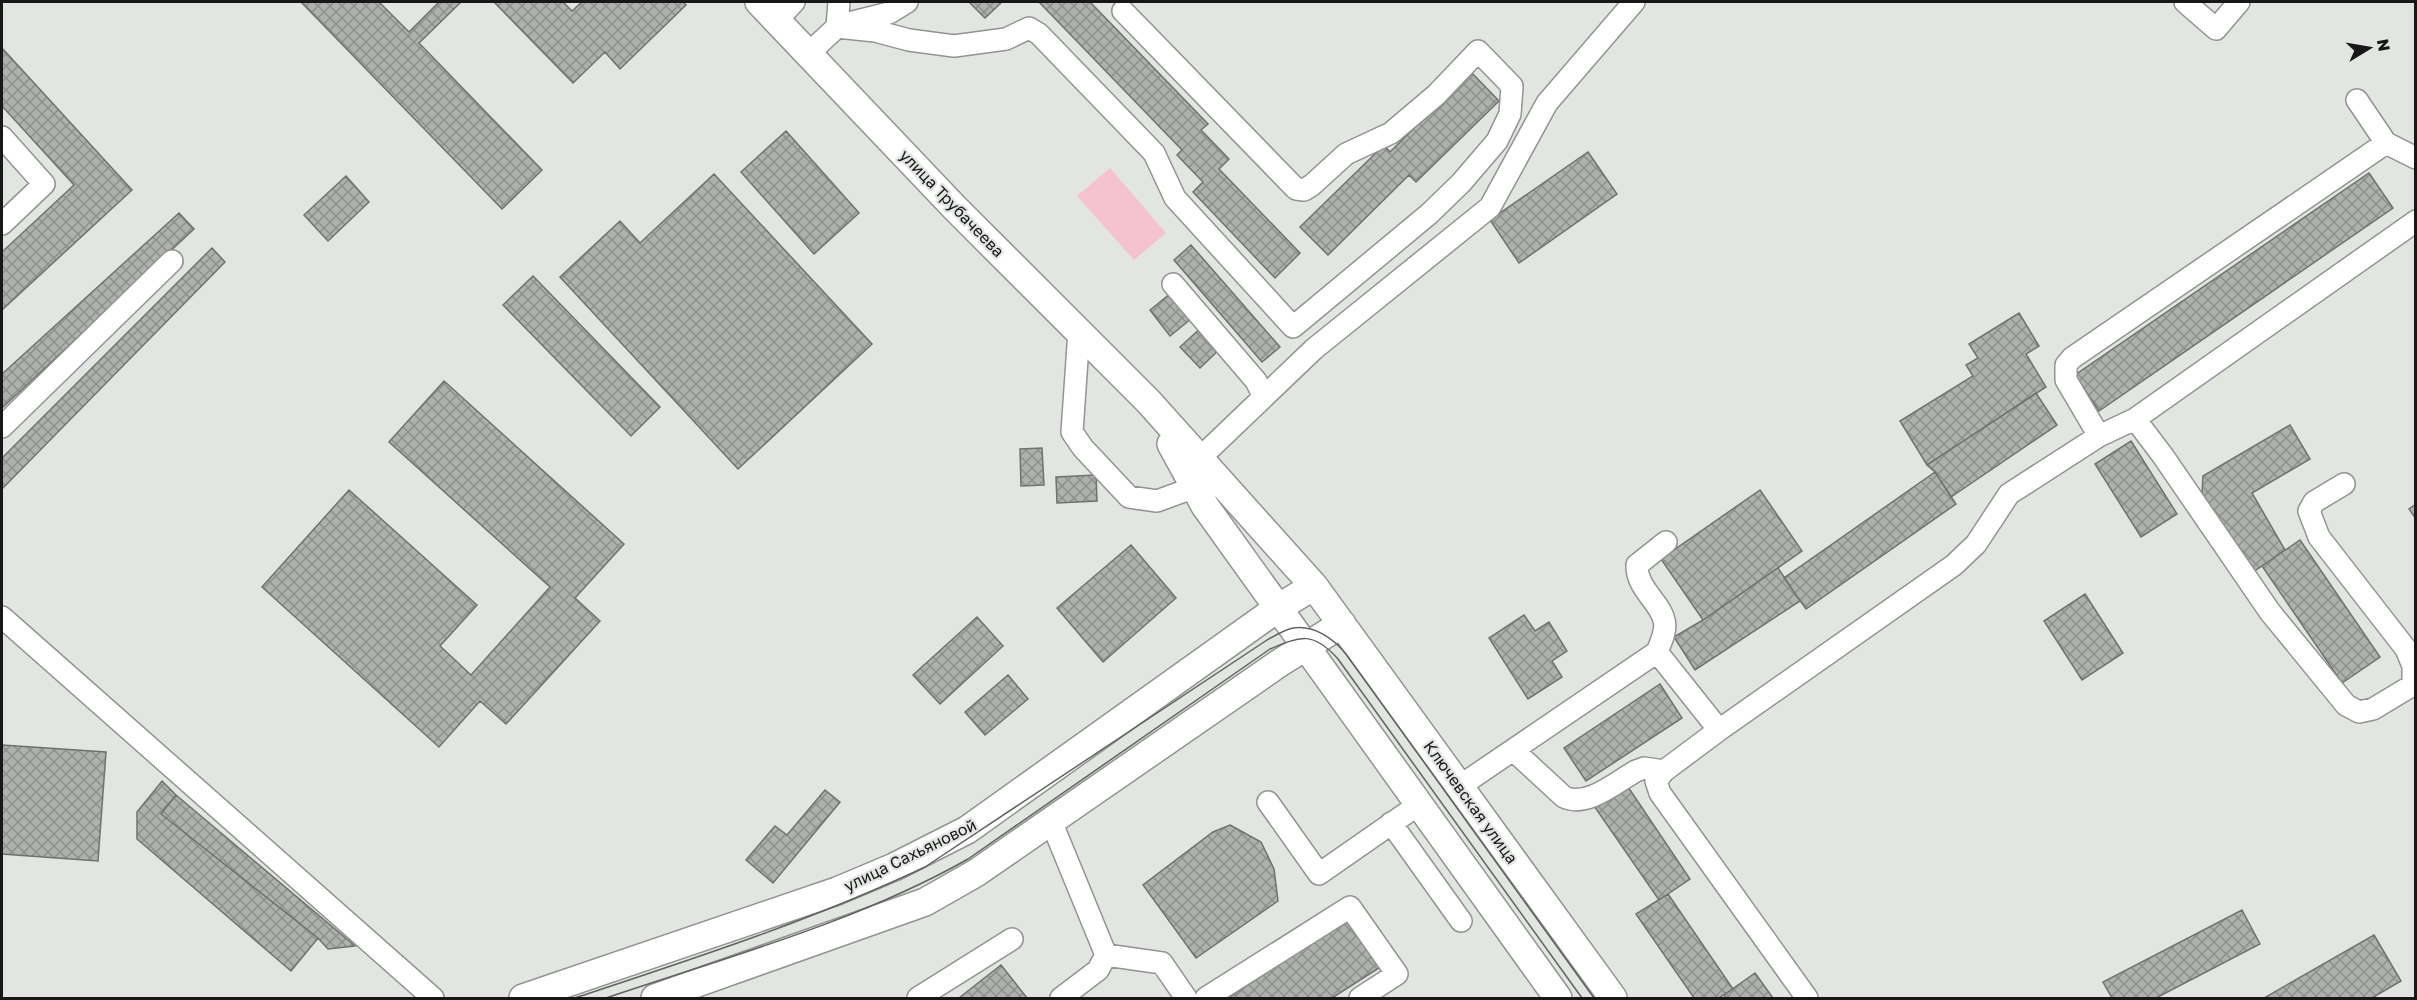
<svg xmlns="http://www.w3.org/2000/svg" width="2417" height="1000" font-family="'Golos Text',sans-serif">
  <defs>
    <pattern id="building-cross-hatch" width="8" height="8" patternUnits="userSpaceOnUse" patternTransform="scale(1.5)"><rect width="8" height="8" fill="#afb1ae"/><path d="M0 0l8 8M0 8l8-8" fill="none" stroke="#8d8f8d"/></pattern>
  </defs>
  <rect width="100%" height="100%" fill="#e2e5e2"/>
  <path fill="#f5c3cf" d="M 1110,168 L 1166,233 L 1134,260 L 1077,196 Z"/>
  <path fill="url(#building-cross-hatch)" stroke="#707270" stroke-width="1.5" d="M 301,2 L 379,2 L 409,32 L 439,2 L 461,2 L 419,43 L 542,170 L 502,209 Z
    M 494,2 L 563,2 L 572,11 L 582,2 L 683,2 L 686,5 L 620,69 L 605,52 L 573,83 Z
    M 969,2 L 1002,2 L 985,18 Z
    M 1039,2 L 1090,2 L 1208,124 L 1201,130 L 1229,159 L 1219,169 L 1300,253 L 1275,278 L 1193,192 L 1203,182 L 1177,155 L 1182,150 Z
    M 2,48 L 132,190 L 2,310 L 2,252 L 74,185 L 2,106 Z
    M 1471,72 L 1499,101 L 1416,182 L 1409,175 L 1328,255 L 1300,227 L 1384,145 L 1390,152 Z
    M 786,131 L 859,213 L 814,254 L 741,172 Z
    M 1588,152 L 1617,194 L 1519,263 L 1490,220 Z
    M 2369,173 L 2393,208 L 2099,411 L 2075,375 Z
    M 714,174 L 872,344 L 738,469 L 560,277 L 620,221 L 640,243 Z
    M 346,176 L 369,202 L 328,241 L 304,215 Z
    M 179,213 L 194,229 L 2,408 L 2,374 Z
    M 1191,245 L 1280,347 L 1262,362 L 1174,260 Z
    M 212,248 L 225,262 L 2,489 L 2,458 Z
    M 533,276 L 660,407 L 631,436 L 503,305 Z
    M 1171,293 L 1191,319 L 1170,336 L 1150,310 Z
    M 2019,313 L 2039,346 L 2026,354 L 2046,387 L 1927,465 L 1900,421 L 1973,376 L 1966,365 L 1978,358 L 1969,344 Z
    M 1203,326 L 1223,346 L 1200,368 L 1180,347 Z
    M 444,381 L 624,544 L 575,598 L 600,621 L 506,724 L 480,701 L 439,747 L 262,587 L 349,490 L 477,605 L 440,646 L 471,675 L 550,587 L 389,442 Z
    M 2036,393 L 2057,425 L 1951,497 L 1935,472 L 1927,465 Z
    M 2290,425 L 2310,459 L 2252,493 L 2285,550 L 2246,577 L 2201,511 L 2203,476 Z
    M 2131,441 L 2177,514 L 2141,537 L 2095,464 Z
    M 1042,448 L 1044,485 L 1021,486 L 1020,449 Z
    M 1935,472 L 1956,504 L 1806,609 L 1784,578 Z
    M 1096,475 L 1097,501 L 1057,503 L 1056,477 Z
    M 1760,490 L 1802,551 L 1703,620 L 1661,559 Z
    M 2416,504 L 2416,519 L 2409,509 Z
    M 2300,540 L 2380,657 L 2342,683 L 2262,566 Z
    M 1131,545 L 1176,598 L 1103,662 L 1057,608 Z
    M 1778,568 L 1800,601 L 1695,670 L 1674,637 L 1703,620 Z
    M 2085,594 L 2123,653 L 2082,680 L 2044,621 Z
    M 1524,615 L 1535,631 L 1549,622 L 1567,651 L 1552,661 L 1562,677 L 1528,699 L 1489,638 Z
    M 977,617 L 1003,646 L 940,704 L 913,675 Z
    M 1008,675 L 1028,699 L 985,735 L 965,712 Z
    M 1660,684 L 1682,718 L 1586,781 L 1564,748 Z
    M 2,745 L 106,752 L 98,861 L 2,854 Z
    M 162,781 L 176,795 L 161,814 L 318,938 L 291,971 L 137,839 L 137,812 Z
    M 1624,781 L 1690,879 L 1659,900 L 1592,803 Z
    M 825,790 L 840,802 L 773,883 L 746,860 L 775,826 L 787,835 Z
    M 176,795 L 355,946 L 328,949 L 318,938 L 161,814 Z
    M 1230,825 L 1261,842 L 1274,869 L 1278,901 L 1196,958 L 1143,885 L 1213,832 Z
    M 1668,894 L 1733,989 L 1719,998 L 1694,998 L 1636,914 Z
    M 2242,910 L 2260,944 L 2156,998 L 2112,998 L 2103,982 Z
    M 1350,918 L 1382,966 L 1332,998 L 1228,998 Z
    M 2374,935 L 2401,981 L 2372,998 L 2264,998 Z
    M 1001,965 L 1027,998 L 959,998 Z
    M 1755,973 L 1773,998 L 1726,998 L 1724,995 Z"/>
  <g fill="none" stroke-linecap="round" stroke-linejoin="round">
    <g stroke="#929491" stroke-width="24">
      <path id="minor" d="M 2185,2 L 2216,29 L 2239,2
        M 777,20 L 794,2
        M 849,23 L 889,13 L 907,2
        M 837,27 L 875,31 L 909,40 L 954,46 L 1006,39 L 1029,28 L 1039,34 L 1154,153 L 1175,198 L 1293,327 L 1429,214 L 1461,183 L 1497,141 L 1510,114 L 1512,86 L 1478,51 L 1436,95 L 1391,133 L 1346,154 L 1312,185 L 1304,190 L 1296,189 L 1123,11
        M 809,53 L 837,27 L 839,2
        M 2357,100 L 2386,143 L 2416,158
        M 2,137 L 44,184 L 2,224
        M 1173,284 L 1256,381 L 1264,397
        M 1079,331 L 1072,432 L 1083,448 L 1129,497 L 1157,501 L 1195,487
        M 2135,419 L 2163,456 L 2270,612 L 2346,705 L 2359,712 L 2373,709 L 2413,685 L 2413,666 L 2406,649 L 2319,537 L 2309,511 L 2314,502 L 2344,484
        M 2,427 L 172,261
        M 2099,436 L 2066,380 L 2066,365 L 2072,358 L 2386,143
        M 1199,459 L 1314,349 L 1490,207 L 1547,103 L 1634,2
        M 2,617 L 433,998
        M 1657,652 L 1719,730
        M 1513,750 L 1564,797 C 1587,808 1616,782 1636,771 L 1644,768 L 1664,771
        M 1460,786 L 1657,652 C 1661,642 1667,630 1664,620 C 1660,602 1636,588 1637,565 L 1666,542
        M 1268,802 L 1319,874 L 1418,805
        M 1051,821 L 1106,955 L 1098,970 L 1061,998
        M 1391,823 L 1461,921
        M 1106,955 L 1162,963 L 1186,998
        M 918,998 L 1012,939
        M 1206,998 L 1350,907 L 1397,974 L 1360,998
        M 1807,998 L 1660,793 L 1656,781 L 1664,771 L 1719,730 L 1954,565 L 1976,544 L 2009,494 L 2099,436 L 2135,419 L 2416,221"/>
    </g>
    <g stroke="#929491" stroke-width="30">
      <path id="major" d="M 759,2 L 955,208 L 1148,401 L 1314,586 L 1613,998
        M 1171,444 L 1205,506 L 1558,998
        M 523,998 L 837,891 L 894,867 L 967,830 L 1278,608 L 1314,586
        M 655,998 L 925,902 L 976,873 L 1281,662 L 1342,624"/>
    </g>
    <use href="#minor" stroke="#fff" stroke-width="21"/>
    <use href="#major" stroke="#fff" stroke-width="27"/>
    <path stroke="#616361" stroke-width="1.5" d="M 575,998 C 693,959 813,920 925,867 L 1267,640 C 1274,636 1284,630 1293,628 C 1314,625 1333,638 1346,654 L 1594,998
      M 606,998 C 727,957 857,922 968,859 L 1270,649 C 1301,636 1313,631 1338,659 L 1582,998"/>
  </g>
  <g text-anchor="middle" stroke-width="4.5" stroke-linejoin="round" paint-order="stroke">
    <g font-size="16" fill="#161716" stroke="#e2e5e2">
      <text transform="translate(952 203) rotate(46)" y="6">улица Трубачеева</text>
      <text transform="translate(1471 802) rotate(54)" y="6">Ключевская улица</text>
      <text transform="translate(910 855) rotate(-26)" y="6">улица Сахьяновой</text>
    </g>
  </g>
  <rect width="2417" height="1000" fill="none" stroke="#161716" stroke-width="6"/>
  <g transform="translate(2369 48) rotate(79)" stroke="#e2e5e2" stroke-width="4.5" paint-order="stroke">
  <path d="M0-4.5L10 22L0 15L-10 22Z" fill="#161716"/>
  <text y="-9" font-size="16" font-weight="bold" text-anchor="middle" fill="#161716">N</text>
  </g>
</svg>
